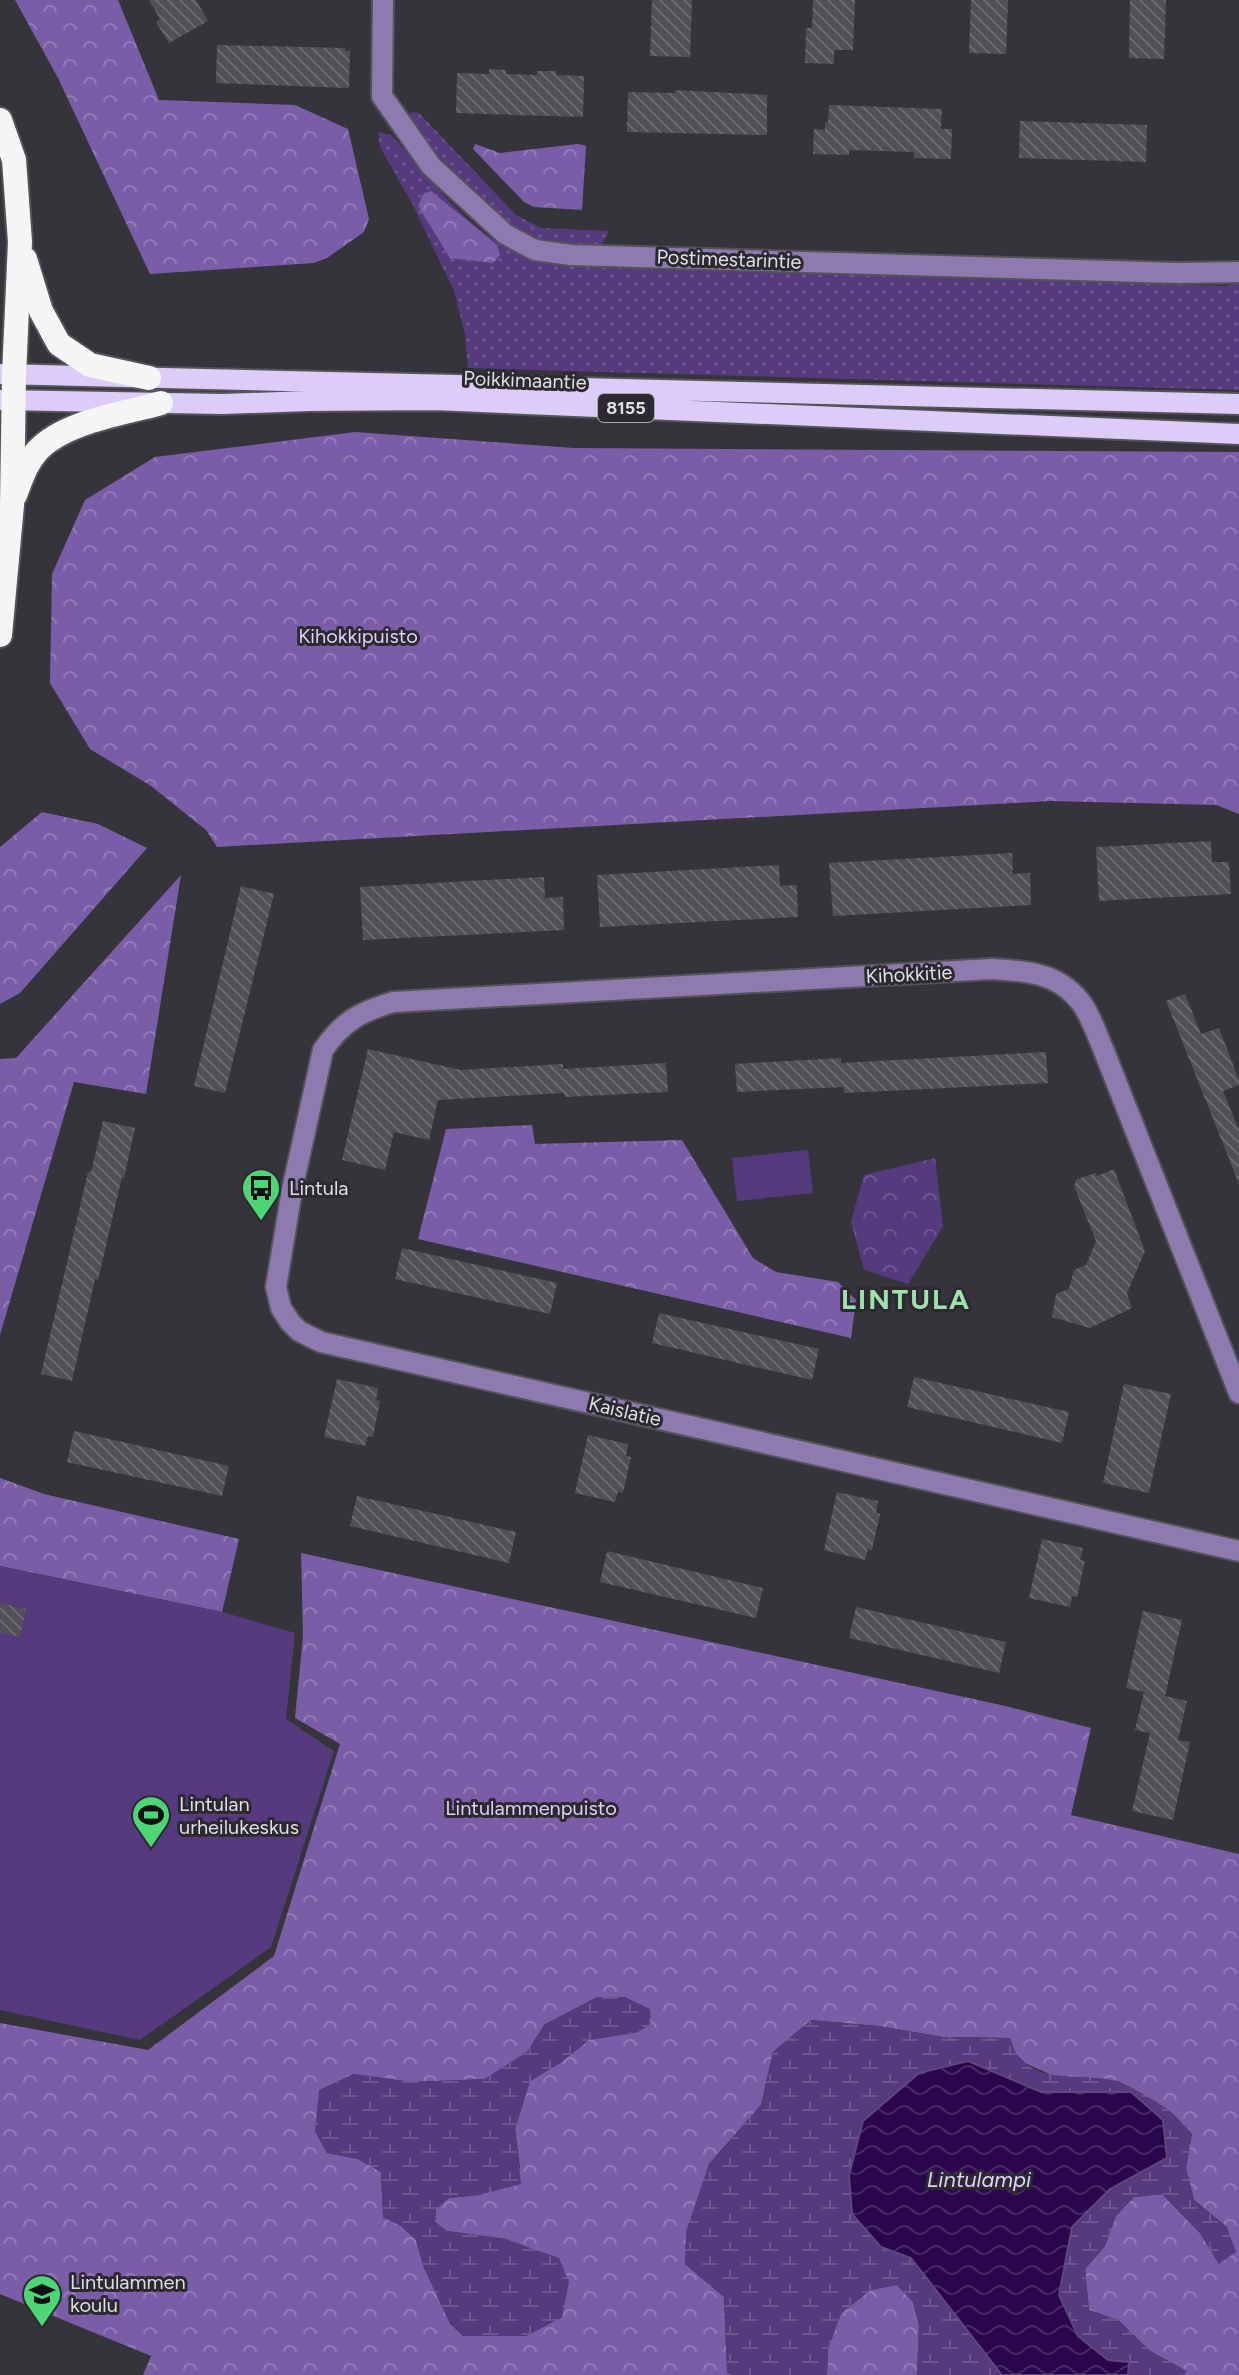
<svg xmlns="http://www.w3.org/2000/svg" width="1239" height="2375" font-family="Figtree,sans-serif">
  <defs>
    <pattern id="grass-dots" width="8" height="8" patternUnits="userSpaceOnUse" patternTransform="scale(2)"><rect width="8" height="8" fill="#553a7d"/><path d="M2 2h.1M6 6h.1" fill="none" stroke="#6d568f" stroke-width="1.8" stroke-linecap="round"/></pattern>
    <pattern id="forest-crowns" width="20" height="18" patternUnits="userSpaceOnUse" patternTransform="scale(2)"><rect width="20" height="18" fill="#795da7"/><path d="M2 6a3 3 0 1 1 6 0M12 15a3 3 0 1 1 6 0" fill="none" stroke="#927bb7"/></pattern>
    <pattern id="wetland-marsh" width="20" height="14" patternUnits="userSpaceOnUse" patternTransform="scale(2)"><rect width="20" height="14" fill="#553a7d"/><path d="M1 5h8M5 5V1M11 12h8M15 12V8" fill="none" stroke="#6d568f"/></pattern>
    <pattern id="park-crowns" width="20" height="18" patternUnits="userSpaceOnUse" patternTransform="scale(2)"><rect width="20" height="18" fill="#553a7d"/><path d="M2 6a3 3 0 1 1 6 0M12 15a3 3 0 1 1 6 0" fill="none" stroke="#6d568f"/></pattern>
    <pattern id="water-waves" width="16" height="10" patternUnits="userSpaceOnUse" patternTransform="scale(2)"><rect width="16" height="10" fill="#2a064d"/><path d="M0 5q4-4 8 0t8 0" fill="none" stroke="#482a66"/></pattern>
    <pattern id="building-back-hatch" width="6" height="6" patternUnits="userSpaceOnUse" patternTransform="scale(2)"><rect width="6" height="6" fill="#525057"/><path d="M-1 5l2 2M0 0l6 6M5-1l2 2" fill="none" stroke="#6a696f"/></pattern>
  </defs>
  <rect width="100%" height="100%" fill="#36343b"/>
  <path fill="url(#grass-dots)" d="M 412,112 L 419,113 L 516,215 L 541,228 L 609,231 L 602,244 C 578,244 551,246 529,237 C 484,218 437,153 406,116 Z
    M 378,132 L 391,135 C 431,179 480,249 541,260 C 566,265 591,265 616,268 L 1225,286 L 1239,283 L 1239,390 L 468,368 L 465,334 L 454,291 L 413,205 L 380,147 Z"/>
  <path fill="url(#forest-crowns)" fill-rule="evenodd" d="M 15,0 L 118,0 L 159,100 L 295,105 L 348,129 L 369,219 L 364,232 L 327,258 L 314,263 L 150,274 L 58,78 Z
    M 475,144 L 500,153 L 578,144 L 586,146 L 582,210 L 534,207 L 524,202 L 473,149 Z
    M 431,191 L 497,245 L 500,255 L 493,263 L 450,258 L 418,206 L 424,193 Z
    M 355,432 L 574,448 L 1239,452 L 1239,814 L 1216,805 L 1050,801 L 217,847 L 206,830 L 151,786 L 90,749 L 50,683 L 52,574 L 85,500 L 155,457 Z
    M 42,812 L 98,824 L 147,848 L 20,993 L 0,1004 L 0,847 Z
    M 181,875 L 146,1094 L 74,1082 L 0,1335 L 0,1059 L 16,1058 Z
    M 532,1125 L 535,1144 L 682,1140 L 753,1258 L 776,1272 L 838,1282 L 856,1300 L 851,1338 L 418,1239 L 446,1129 Z
    M 0,1478 L 44,1494 L 239,1539 L 222,1612 L 0,1566 Z
    M 301,1553 L 1001,1705 L 1091,1728 L 1071,1815 L 1239,1854 L 1239,2375 L 1184,2375 L 1186,2371 L 1150,2351 L 1118,2320 L 1089,2310 L 1085,2269 L 1105,2246 L 1116,2216 L 1134,2197 L 1162,2194 L 1200,2233 L 1219,2264 L 1227,2227 L 1194,2200 L 1186,2168 L 1192,2134 L 1118,2081 L 1056,2077 L 1025,2063 L 1015,2053 L 1010,2038 L 943,2037 L 878,2026 L 811,2020 L 773,2052 L 761,2105 L 709,2164 L 685,2264 L 724,2297 L 727,2373 L 734,2375 L 143,2375 L 151,2356 L 0,2294 L 0,2023 L 148,2050 L 274,1956 L 340,1744 L 295,1718 L 303,1636 ZM 545,2024 L 638,2032 L 589,2040 L 560,2063 L 530,2081 L 515,2129 L 520,2168 L 479,2195 L 449,2198 L 436,2209 L 435,2222 L 447,2231 L 506,2239 L 562,2317 L 526,2336 L 463,2336 L 424,2268 L 416,2240 L 401,2226 L 383,2217 L 381,2172 L 358,2159 L 327,2153 L 315,2131 L 353,2074 L 412,2082 L 485,2079 L 527,2052 Z
    M 897,2285 L 913,2302 L 919,2325 L 917,2375 L 827,2375 L 828,2349 L 841,2313 L 871,2290 Z"/>
  <path fill="url(#wetland-marsh)" d="M 597,1997 L 625,1997 L 650,2009 L 651,2024 L 638,2032 L 589,2040 L 560,2063 L 530,2081 L 515,2129 L 521,2184 L 479,2195 L 449,2198 L 436,2209 L 435,2222 L 447,2231 L 506,2239 L 559,2258 L 569,2282 L 562,2317 L 526,2336 L 463,2336 L 450,2324 L 424,2268 L 416,2240 L 401,2226 L 383,2217 L 381,2172 L 358,2159 L 327,2153 L 315,2131 L 319,2090 L 353,2074 L 412,2082 L 485,2079 L 527,2052 L 545,2024 Z
    M 811,2020 L 878,2026 L 943,2037 L 1010,2038 C 1024,2089 1078,2071 1116,2081 C 1126,2083 1161,2104 1170,2111 C 1178,2118 1185,2126 1192,2134 L 1186,2168 L 1194,2200 L 1227,2227 L 1236,2252 L 1219,2264 L 1200,2233 L 1162,2194 L 1134,2197 L 1116,2216 L 1105,2246 L 1085,2269 L 1089,2310 L 1118,2320 L 1150,2351 L 1187,2371 L 1184,2375 L 1128,2375 L 1128,2362 L 1108,2360 L 1078,2336 L 1059,2296 L 1072,2227 L 1110,2189 L 1166,2158 L 1131,2092 L 1041,2092 L 968,2061 L 881,2247 L 911,2258 L 1002,2375 L 917,2375 L 919,2325 L 913,2302 L 897,2285 L 871,2290 L 841,2313 L 828,2349 L 827,2375 L 734,2375 L 727,2373 L 724,2297 L 685,2264 L 686,2231 L 709,2164 L 761,2105 L 773,2052 Z"/>
  <path fill="url(#park-crowns)" d="M 935,1158 L 943,1226 L 908,1284 L 864,1270 L 851,1222 L 864,1175 Z"/>
  <path fill="#553a7d" d="M 808,1150 L 813,1193 L 737,1201 L 732,1158 Z
    M 0,1566 L 222,1612 L 295,1633 L 286,1719 L 334,1751 L 271,1947 L 140,2040 L 0,2010 Z"/>
  <path fill="url(#water-waves)" stroke="#60477a" stroke-width="2" d="M 968,2061 L 1041,2092 L 1131,2092 L 1163,2120 L 1167,2158 L 1110,2189 L 1072,2227 L 1059,2295 L 1078,2336 L 1108,2360 L 1129,2362 L 1128,2375 L 1002,2375 L 911,2258 L 881,2247 L 852,2214 L 849,2175 L 863,2121 L 919,2073 Z"/>
  <path fill="url(#building-back-hatch)" d="M 149,0 L 196,0 L 208,21 L 169,43 L 156,22 L 160,19 Z
    M 652,0 L 692,0 L 690,57 L 650,56 Z
    M 813,0 L 855,0 L 853,50 L 834,50 L 834,64 L 805,63 L 806,28 L 812,28 Z
    M 971,0 L 1008,0 L 1006,54 L 969,53 Z
    M 1130,0 L 1166,0 L 1164,59 L 1129,58 Z
    M 217,45 L 345,48 L 345,51 L 350,51 L 349,88 L 216,83 Z
    M 489,69 L 506,70 L 506,74 L 537,75 L 537,71 L 556,71 L 556,75 L 584,76 L 583,117 L 456,113 L 457,73 L 489,74 Z
    M 675,90 L 767,95 L 767,135 L 627,132 L 628,92 L 675,93 Z
    M 829,105 L 942,109 L 941,129 L 952,129 L 951,159 L 914,158 L 914,152 L 849,150 L 849,155 L 813,154 L 814,129 L 825,130 L 825,122 L 828,122 Z
    M 1020,121 L 1147,125 L 1146,162 L 1019,158 Z
    M 1211,841 L 1212,862 L 1229,862 L 1231,894 L 1099,901 L 1096,847 Z
    M 1012,853 L 1013,874 L 1030,873 L 1031,905 L 833,916 L 829,863 Z
    M 779,865 L 780,886 L 797,885 L 798,917 L 600,927 L 597,875 Z
    M 544,877 L 545,898 L 563,897 L 564,930 L 363,940 L 360,887 Z
    M 241,886 L 274,894 L 225,1093 L 194,1086 Z
    M 1185,994 L 1201,1034 L 1219,1028 L 1239,1080 L 1239,1085 L 1223,1091 L 1239,1130 L 1239,1184 L 1166,1001 Z
    M 368,1049 L 461,1070 L 563,1064 L 563,1069 L 666,1063 L 668,1092 L 565,1097 L 564,1093 L 438,1100 L 429,1140 L 394,1132 L 385,1170 L 342,1160 Z
    M 1046,1052 L 1048,1083 L 844,1093 L 844,1087 L 737,1092 L 735,1064 L 841,1058 L 841,1063 Z
    M 103,1121 L 135,1128 L 124,1178 L 122,1177 L 98,1280 L 95,1279 L 72,1381 L 41,1374 L 88,1172 L 91,1172 Z
    M 1114,1169 L 1145,1251 L 1127,1293 L 1132,1308 L 1090,1328 L 1052,1317 L 1056,1294 L 1069,1289 L 1074,1270 L 1086,1265 L 1096,1241 L 1074,1186 L 1077,1179 L 1096,1173 L 1097,1176 Z
    M 402,1248 L 557,1283 L 550,1314 L 395,1279 Z
    M 659,1313 L 819,1349 L 812,1380 L 652,1343 Z
    M 914,1377 L 1069,1412 L 1062,1443 L 907,1407 Z
    M 337,1379 L 378,1388 L 376,1400 L 380,1401 L 373,1437 L 368,1436 L 365,1446 L 324,1437 Z
    M 1124,1384 L 1171,1394 L 1149,1493 L 1103,1483 Z
    M 74,1431 L 229,1466 L 222,1496 L 67,1462 Z
    M 588,1435 L 628,1444 L 626,1456 L 631,1457 L 623,1493 L 618,1492 L 615,1502 L 575,1493 Z
    M 837,1492 L 878,1501 L 876,1513 L 880,1514 L 872,1550 L 868,1549 L 865,1560 L 824,1550 Z
    M 357,1496 L 516,1532 L 509,1563 L 350,1526 Z
    M 1042,1539 L 1083,1548 L 1080,1560 L 1085,1561 L 1077,1597 L 1072,1596 L 1070,1607 L 1029,1598 Z
    M 607,1551 L 763,1588 L 756,1618 L 600,1582 Z
    M 0,1603 L 26,1609 L 20,1637 L 0,1632 Z
    M 856,1607 L 1006,1642 L 999,1673 L 849,1638 Z
    M 1143,1611 L 1182,1620 L 1165,1696 L 1187,1701 L 1178,1740 L 1190,1742 L 1173,1820 L 1132,1811 L 1150,1733 L 1135,1730 L 1144,1692 L 1126,1688 Z"/>
  <g fill="none" stroke-linecap="round" stroke-linejoin="round">
    <g stroke="#545359" stroke-width="24">
      <path id="minor" d="M 383,0 L 382,96 L 431,166 L 505,234 L 535,250 L 571,255 L 1177,273 L 1239,272
        M 1239,1393 L 1104,1051 C 1097,1035 1090,1013 1079,1000 C 1056,972 1025,971 992,969 L 393,1002 C 360,1012 343,1021 323,1050 L 292,1190 L 276,1287 L 281,1308 L 290,1322 L 299,1331 L 321,1342 L 1239,1551"/>
    </g>
    <g stroke="#545359" stroke-width="24">
      <path id="major" d="M 0,374 L 1239,404
        M 0,400 L 223,404 L 308,401 L 434,400 L 1239,434"/>
    </g>
    <g stroke="#545359" stroke-width="28">
      <path id="highway" d="M 0,120 L 14,160 L 20,242 L 14,375 L 12,505 L 0,635
        M 25,259 L 41,311 L 59,344 L 90,365 L 149,378
        M 15,495 C 21,480 26,463 38,450 C 66,421 123,414 161,403"/>
    </g>
    <use href="#minor" stroke="#8d7baf" stroke-width="20"/>
    <use href="#major" stroke="#dbcdf8" stroke-width="20"/>
    <use href="#highway" stroke="#f5f5f5" stroke-width="24"/>
  </g>
  <defs>
    <g id="bus-pin" transform="scale(2)"><path d="M0 17L-7.5 6A9.5 9.5 0 1 1 7.5 6Z" fill="#4dd676" stroke="#2c2a30"/><path d="M-5-6H5V4H4V6H2V4H-2V6H-4V4H-5ZM-3.5-4V0h7V-4ZM-3.5 1.2v1.5H-2V1.2ZM2 1.2v1.5H3.5V1.2Z" fill="#111"/></g>
    <g id="stadium-pin" transform="scale(2)"><path d="M0 17L-7.5 6A9.5 9.5 0 1 1 7.5 6Z" fill="#4dd676" stroke="#2c2a30"/><path d="M0-5a6.5 5 0 1 0 0 10a6.5 5 0 1 0 0-10ZM-3.5-1.8h7v3.6h-7Z" fill="#111"/></g>
    <g id="school-pin" transform="scale(2)"><path d="M0 17L-7.5 6A9.5 9.5 0 1 1 7.5 6Z" fill="#4dd676" stroke="#2c2a30"/><path d="M0-5L7-2L0 1L-7-2ZM-4 1L0 2.5L4 1V4Q0 6-4 4Z" fill="#111"/></g>
  </defs>
  <g fill-rule="evenodd">
    <use href="#bus-pin" x="261" y="1188"/>
    <use href="#stadium-pin" x="151" y="1815"/>
    <use href="#school-pin" x="42" y="2294"/>
  </g>
  <g text-anchor="middle" stroke-width="6" stroke-linejoin="round" paint-order="stroke">
    <rect fill="#2c2a30" stroke="#a9a8ad" stroke-width="2" x="598" y="394" width="56" height="28" rx="6"/>
    <g font-size="18" font-weight="bold" fill="#dfdee2">
      <text x="626" y="414">8155</text>
    </g>
    <g font-size="20" fill="#dfdee2" stroke="#2c2a30">
      <text transform="translate(729 259) rotate(2)" y="7">Postimestarintie</text>
      <text transform="translate(525 380) rotate(2)" y="7">Poikkimaantie</text>
      <text transform="translate(909 974) rotate(-3)" y="7">Kihokkitie</text>
      <text transform="translate(625 1411) rotate(13)" y="7">Kaislatie</text>
    </g>
    <g font-size="20" fill="#dccff9" stroke="#2c2a30">
      <text x="358" y="643">Kihokkipuisto</text>
      <text x="531" y="1815">Lintulammenpuisto</text>
    </g>
    <g font-size="20" fill="#dfdee2" stroke="#2c2a30" text-anchor="start">
      <text x="289" y="1195">Lintula</text>
      <text x="179" y="1811">Lintulan<tspan x="179" dy="23">urheilukeskus</tspan></text>
      <text x="70" y="2289">Lintulammen<tspan x="70" dy="23">koulu</tspan></text>
    </g>
    <g font-size="22" font-style="italic" fill="#dfd2fc" stroke="#2c2a30">
      <text x="979" y="2187">Lintulampi</text>
    </g>
    <g font-size="28" font-weight="bold" letter-spacing="2" fill="#9fe1ac" stroke="#2c2a30">
      <text x="906" y="1309">LINTULA</text>
    </g>
  </g>
</svg>
